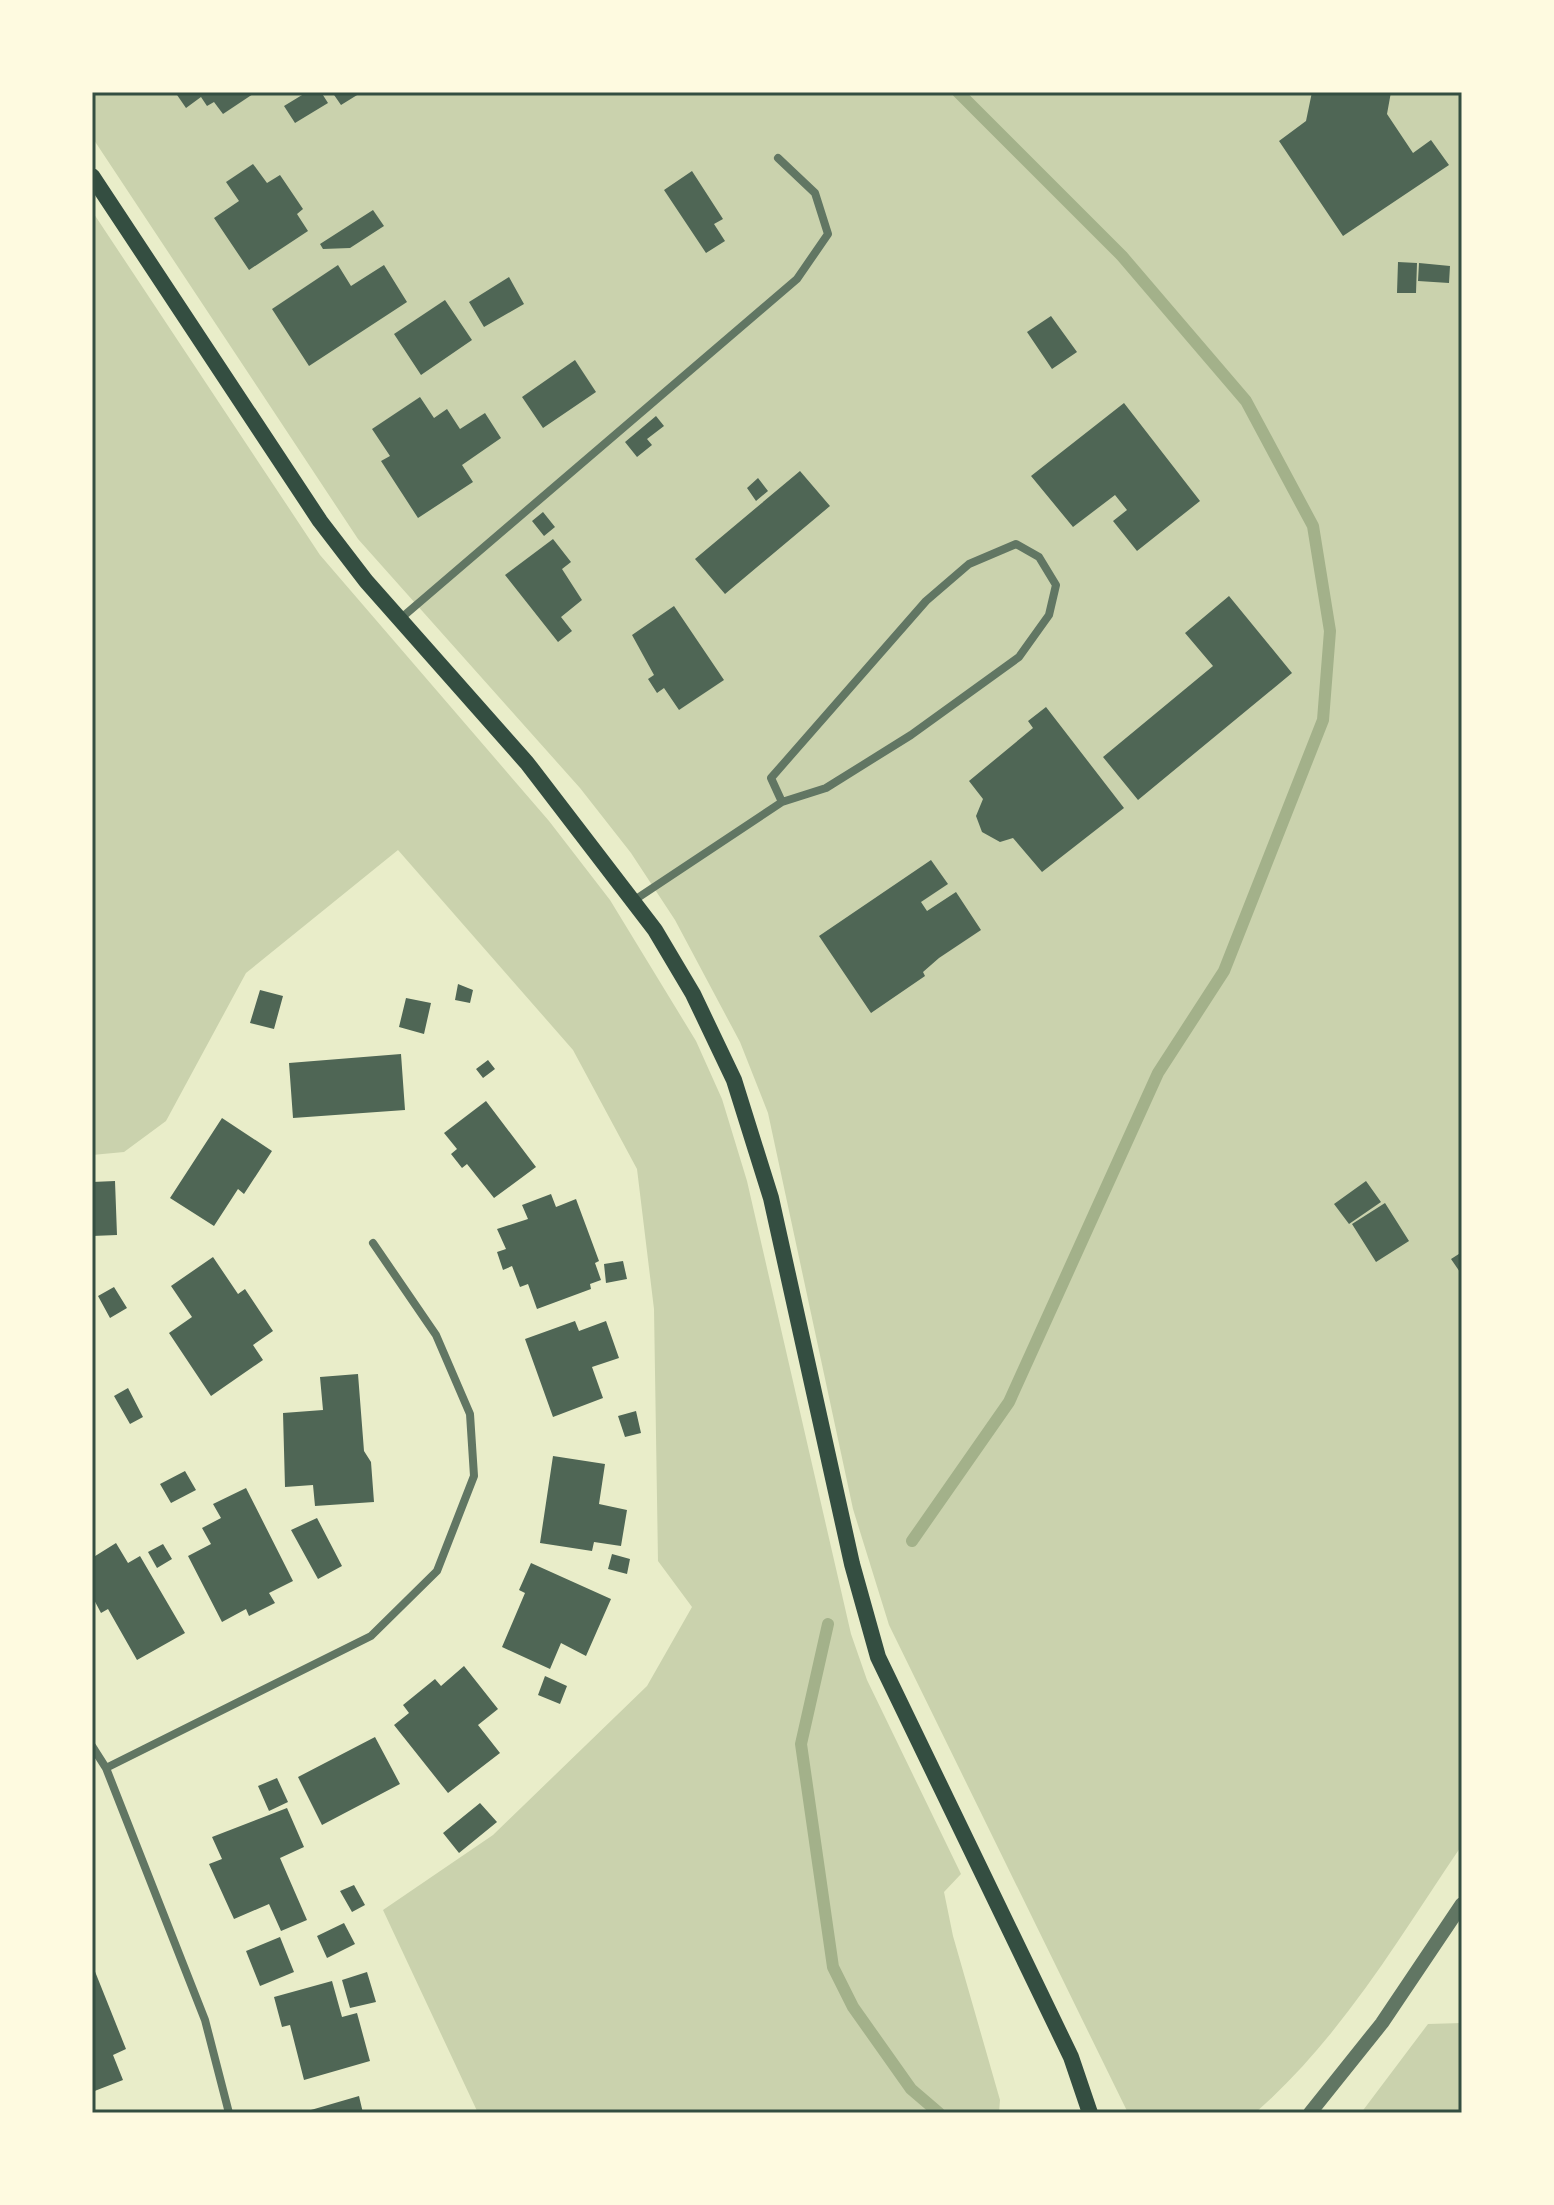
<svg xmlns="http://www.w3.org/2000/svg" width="1554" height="2205" font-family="'Public Sans',sans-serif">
  <rect width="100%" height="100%" fill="#e9edc9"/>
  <path fill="#cad2ad" d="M 92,92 L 1462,92 L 1462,1845 C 1399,1938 1341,2038 1255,2113 L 1128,2113 L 889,1625 L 853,1509 L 768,1113 L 740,1042 L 675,920 L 631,853 L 580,788 L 358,539 L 92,137 Z
    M 92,211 L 320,555 L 549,821 L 610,900 L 696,1041 L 722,1099 L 747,1181 L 851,1634 L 867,1680 L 961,1874 L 944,1892 L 953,1936 L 1000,2100 L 999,2113 L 478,2113 L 383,1910 L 493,1835 L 647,1686 L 692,1607 L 658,1561 L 654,1309 L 637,1169 L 573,1050 L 398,850 L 246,973 L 166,1121 L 124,1152 L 92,1155 Z
    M 1462,2023 L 1462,2113 L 1361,2113 L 1428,2024 Z"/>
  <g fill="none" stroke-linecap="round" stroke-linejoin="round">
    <path stroke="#a3b18a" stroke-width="12" d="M 912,1541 L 1009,1402 L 1158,1073 L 1224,971 L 1323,720 L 1330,631 L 1313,526 L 1246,401 L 1122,256 L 958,92
      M 828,1624 L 801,1744 L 833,1967 L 853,2007 L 911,2089 L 939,2113"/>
  </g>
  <path fill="#4f6655" d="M 175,92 L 251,92 L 253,94 L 223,114 L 214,102 L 207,106 L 201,97 L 186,108 Z
    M 307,92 L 321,92 L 328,103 L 295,123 L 284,106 Z
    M 332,92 L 362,92 L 341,105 Z
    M 1312,92 L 1391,92 L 1387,114 L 1413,153 L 1431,140 L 1449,165 L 1343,236 L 1279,141 L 1306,121 Z
    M 253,164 L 267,183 L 280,175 L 303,209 L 297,214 L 308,231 L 249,270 L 214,218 L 239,201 L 226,182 Z
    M 692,171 L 723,219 L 714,224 L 725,241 L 706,253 L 664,190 Z
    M 373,210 L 384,226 L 350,248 L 323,249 L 320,244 Z
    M 1398,262 L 1417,263 L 1416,293 L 1397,293 Z
    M 1419,263 L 1450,266 L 1449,283 L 1418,281 Z
    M 338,265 L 351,286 L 384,265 L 407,302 L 309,366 L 272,309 Z
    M 509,277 L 524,304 L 484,327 L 469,302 Z
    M 445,300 L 472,340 L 421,375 L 394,334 Z
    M 1051,316 L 1077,352 L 1052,369 L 1027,332 Z
    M 575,360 L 596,392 L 543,428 L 522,397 Z
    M 420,397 L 434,418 L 447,409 L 460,429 L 485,413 L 501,438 L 462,465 L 473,482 L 418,518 L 381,461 L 390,456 L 372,429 Z
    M 1124,403 L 1200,501 L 1137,551 L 1113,521 L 1127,510 L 1115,495 L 1073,527 L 1031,476 Z
    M 656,416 L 664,426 L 647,439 L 652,445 L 637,457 L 625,442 Z
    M 800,471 L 830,506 L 725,594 L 695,559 Z
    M 758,478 L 768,491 L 756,501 L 747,488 Z
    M 543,512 L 555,527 L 544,536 L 532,521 Z
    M 553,539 L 571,562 L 562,569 L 582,600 L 561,617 L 572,631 L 558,642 L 505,575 Z
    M 1229,596 L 1292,673 L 1138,800 L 1103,757 L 1213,666 L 1185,633 Z
    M 674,606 L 724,680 L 679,710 L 664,688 L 657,693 L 648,679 L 654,675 L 632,635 Z
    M 1046,707 L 1124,808 L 1042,872 L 1013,838 L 1000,842 L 982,832 L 976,816 L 983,799 L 969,781 L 1033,728 L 1028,721 Z
    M 931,860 L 948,884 L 921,902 L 927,911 L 956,892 L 981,930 L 939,958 L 923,972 L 925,976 L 871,1013 L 819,936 Z
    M 458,984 L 473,990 L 470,1003 L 455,1000 Z
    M 260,990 L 283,996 L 274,1029 L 250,1023 Z
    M 406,998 L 431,1003 L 424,1034 L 399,1027 Z
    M 401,1054 L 405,1110 L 293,1118 L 289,1063 Z
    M 488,1060 L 495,1069 L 483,1078 L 476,1069 Z
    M 486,1101 L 536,1167 L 494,1198 L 467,1164 L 462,1168 L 451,1154 L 457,1149 L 444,1133 Z
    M 222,1118 L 272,1151 L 244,1194 L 238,1189 L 214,1226 L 170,1198 Z
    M 115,1181 L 117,1235 L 92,1236 L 92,1182 Z
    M 1366,1181 L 1381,1202 L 1349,1224 L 1334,1204 Z
    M 551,1194 L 556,1207 L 576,1199 L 599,1261 L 595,1263 L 601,1280 L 590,1284 L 591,1289 L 537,1309 L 528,1284 L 520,1287 L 512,1266 L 503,1270 L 497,1252 L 506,1249 L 497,1229 L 528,1219 L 522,1205 Z
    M 1385,1203 L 1409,1241 L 1376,1262 L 1352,1224 Z
    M 1462,1252 L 1462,1275 L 1451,1259 Z
    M 213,1257 L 238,1294 L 245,1289 L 273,1331 L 253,1345 L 263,1360 L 211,1396 L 169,1333 L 192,1317 L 171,1286 Z
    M 623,1261 L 627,1279 L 606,1283 L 604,1264 Z
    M 114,1287 L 127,1308 L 110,1318 L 98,1296 Z
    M 575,1321 L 579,1331 L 606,1321 L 619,1358 L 592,1367 L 603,1398 L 553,1417 L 525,1339 Z
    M 358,1374 L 364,1451 L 371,1462 L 374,1502 L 315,1506 L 313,1485 L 285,1487 L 283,1413 L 323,1410 L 320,1377 Z
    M 128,1388 L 143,1417 L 130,1424 L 114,1396 Z
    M 636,1411 L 641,1433 L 625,1437 L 618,1416 Z
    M 553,1456 L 605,1464 L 599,1504 L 627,1510 L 621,1546 L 594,1542 L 592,1551 L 540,1543 Z
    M 185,1471 L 196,1490 L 171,1503 L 160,1484 Z
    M 246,1488 L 293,1581 L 269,1593 L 275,1603 L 249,1616 L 246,1609 L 222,1622 L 188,1556 L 211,1544 L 202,1528 L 221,1518 L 213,1504 Z
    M 317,1518 L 342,1566 L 318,1579 L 291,1530 Z
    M 116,1543 L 128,1563 L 140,1556 L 185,1633 L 137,1660 L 108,1609 L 101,1613 L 92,1596 L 92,1558 Z
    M 163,1544 L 172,1559 L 157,1568 L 148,1552 Z
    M 612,1554 L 630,1559 L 627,1574 L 608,1569 Z
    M 531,1563 L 611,1599 L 586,1656 L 561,1643 L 550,1669 L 502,1647 L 525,1593 L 519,1590 Z
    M 464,1666 L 498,1709 L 478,1725 L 500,1753 L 448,1793 L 394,1725 L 409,1713 L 403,1705 L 435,1679 L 441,1686 Z
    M 545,1676 L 567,1686 L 560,1704 L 538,1695 Z
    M 375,1737 L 400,1784 L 322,1825 L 298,1777 Z
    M 277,1778 L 288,1802 L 269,1811 L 258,1786 Z
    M 480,1803 L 497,1822 L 459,1853 L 443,1833 Z
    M 287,1808 L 304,1847 L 280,1858 L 307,1920 L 281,1931 L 269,1904 L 234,1919 L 209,1864 L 222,1859 L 212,1837 Z
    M 354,1885 L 365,1905 L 352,1912 L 340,1891 Z
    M 344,1923 L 355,1944 L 327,1958 L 317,1936 Z
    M 280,1937 L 294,1972 L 260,1986 L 246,1951 Z
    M 92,1964 L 126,2049 L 113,2055 L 123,2080 L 92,2092 Z
    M 367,1972 L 376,2002 L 350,2008 L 342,1980 Z
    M 332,1981 L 342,2017 L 357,2013 L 370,2061 L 304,2080 L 290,2025 L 282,2027 L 274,1997 Z
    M 359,2096 L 363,2113 L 304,2113 L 304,2112 Z"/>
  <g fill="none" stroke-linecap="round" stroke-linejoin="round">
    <path stroke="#617663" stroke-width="8" d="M 400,619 L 797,279 L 828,234 L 815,193 L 778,158
      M 633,901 L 782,802 L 826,788 L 911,735 L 1019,657 L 1049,615 L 1056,585 L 1039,557 L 1016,544 L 969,564 L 926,601 L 771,778 L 782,802
      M 92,1746 L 106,1768 L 205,2020 L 229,2113
      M 106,1768 L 371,1636 L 437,1571 L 474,1476 L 470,1414 L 436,1335 L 373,1243"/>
    <path stroke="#617663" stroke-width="14" d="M 1310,2113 L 1382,2023 L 1462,1904"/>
    <path stroke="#344e41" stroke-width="16" d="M 92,176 L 320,521 L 366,581 L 527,763 L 655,930 L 693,994 L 734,1080 L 771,1198 L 852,1564 L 878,1657 L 1071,2057 L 1090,2113"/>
  </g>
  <rect width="1554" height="2205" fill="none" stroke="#fefae0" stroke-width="188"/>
  <rect x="94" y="94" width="1366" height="2017" fill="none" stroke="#344e41" stroke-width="3"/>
</svg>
